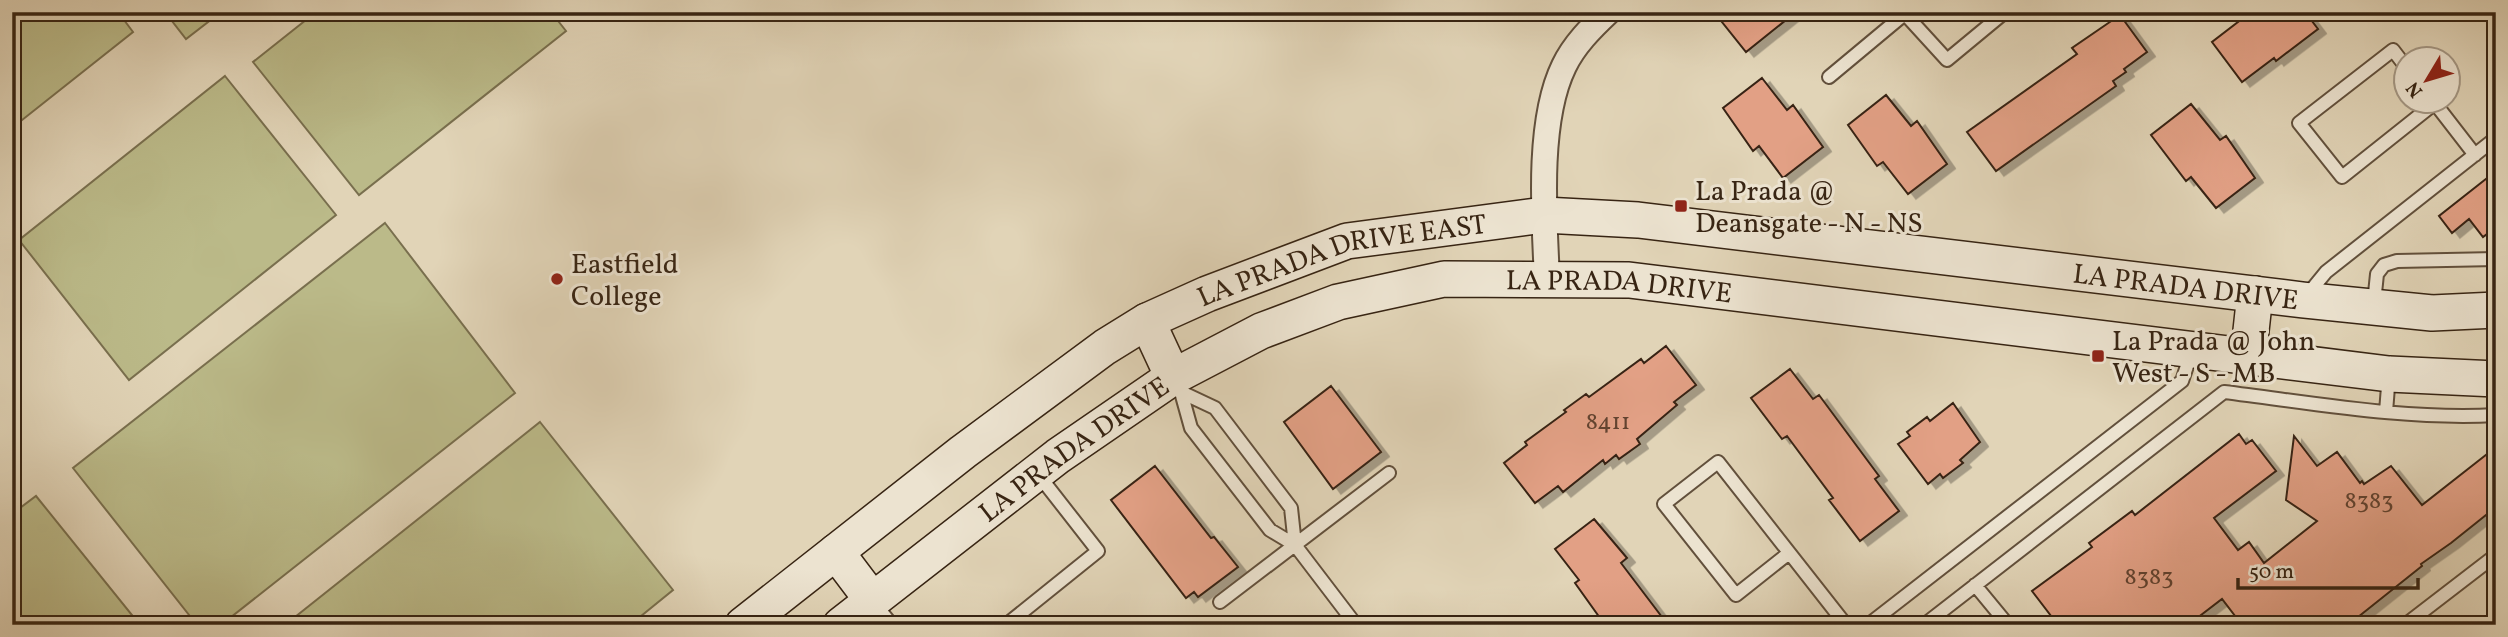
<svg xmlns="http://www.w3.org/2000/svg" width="2508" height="637" font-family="Vollkorn,serif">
  <defs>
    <filter id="shadow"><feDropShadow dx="8" dy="4.5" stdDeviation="0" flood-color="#0004"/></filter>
  </defs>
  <rect width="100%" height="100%" fill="#e1d4b7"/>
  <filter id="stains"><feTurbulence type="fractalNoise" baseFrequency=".00286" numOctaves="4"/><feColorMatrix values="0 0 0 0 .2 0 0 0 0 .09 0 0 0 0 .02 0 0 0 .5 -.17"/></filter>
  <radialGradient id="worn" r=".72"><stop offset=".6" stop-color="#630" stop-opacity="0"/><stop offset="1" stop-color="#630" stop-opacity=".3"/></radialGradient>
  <path fill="#bbba89" stroke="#796f4e" stroke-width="2" d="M 12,12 L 118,12 L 133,32 L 12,128 Z
    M 165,12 L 221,12 L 186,39 Z
    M 316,12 L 551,12 L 566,31 L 359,195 L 253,62 Z
    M 225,76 L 336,215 L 129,380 L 19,240 Z
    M 385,223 L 515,393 L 221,625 L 197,625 L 73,468 Z
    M 540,422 L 673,590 L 630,625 L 285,625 Z
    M 36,496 L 140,625 L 12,625 L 12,514 Z"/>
  <path fill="#e2a085" stroke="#372413" stroke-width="2" filter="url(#shadow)" d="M 1714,12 L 1796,12 L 1746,52 Z
    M 2251,12 L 2305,12 L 2318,29 L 2276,61 L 2274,58 L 2242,82 L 2212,42 Z
    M 2120,15 L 2147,52 L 2124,69 L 2126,72 L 2113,81 L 2116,86 L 1996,171 L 1967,132 L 2077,54 L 2072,48 Z
    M 1762,78 L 1787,110 L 1793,105 L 1823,147 L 1783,178 L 1759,146 L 1753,151 L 1723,108 Z
    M 1886,95 L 1911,126 L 1917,121 L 1947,164 L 1908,194 L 1883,162 L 1877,166 L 1848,125 Z
    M 2191,104 L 2220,140 L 2226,136 L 2255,178 L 2216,208 L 2191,177 L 2186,181 L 2151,135 Z
    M 2496,171 L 2496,227 L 2483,237 L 2469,219 L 2452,233 L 2439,216 Z
    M 1666,346 L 1696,385 L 1674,402 L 1677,405 L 1637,439 L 1640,444 L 1619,459 L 1616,455 L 1605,464 L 1603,460 L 1563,492 L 1558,486 L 1535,503 L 1504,463 L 1527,445 L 1525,442 L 1566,412 L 1564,410 L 1586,394 L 1589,397 L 1641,359 L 1644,363 Z
    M 1790,369 L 1813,399 L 1819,395 L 1879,476 L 1875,479 L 1899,511 L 1860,541 L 1829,500 L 1833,498 L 1787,436 L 1782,439 L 1751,398 Z
    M 1331,386 L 1381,452 L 1333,489 L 1284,422 Z
    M 1953,403 L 1980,442 L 1960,460 L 1963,463 L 1943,478 L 1940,474 L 1928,484 L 1898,444 L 1910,436 L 1907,432 L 1927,417 L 1930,421 Z
    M 2239,434 L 2246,444 L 2252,440 L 2276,471 L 2214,518 L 2238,550 L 2249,542 L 2264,563 L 2317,521 L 2286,500 L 2294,436 L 2317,466 L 2337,452 L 2360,483 L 2362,481 L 2364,484 L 2391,466 L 2422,505 L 2496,447 L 2496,507 L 2451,543 L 2421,564 L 2422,566 L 2348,625 L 2242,625 L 2222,599 L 2188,625 L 2058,625 L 2032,591 L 2092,547 L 2089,543 L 2132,511 L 2135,515 Z
    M 1155,466 L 1211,538 L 1214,537 L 1238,567 L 1198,597 L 1194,592 L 1186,598 L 1111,500 Z
    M 1594,519 L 1627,558 L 1621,563 L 1668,625 L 1605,625 L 1575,583 L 1579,580 L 1555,549 Z"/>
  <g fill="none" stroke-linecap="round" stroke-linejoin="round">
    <g stroke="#62503c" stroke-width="16">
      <path id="lane" d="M 1905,14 L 1947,60 L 2005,12
        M 2406,67 L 2393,50 L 2299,123 L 2342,177 L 2435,103
        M 1829,77 L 1907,12
        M 2434,102 L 2475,155
        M 2308,294 L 2326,272 L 2496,138
        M 2374,303 L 2377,274 L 2384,265 L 2397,261 L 2496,259
        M 1175,380 L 1181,392 L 1191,428 L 1270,530 L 1295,545 L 1356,625
        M 1181,392 L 1215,408 L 1291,508 L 1295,545
        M 2386,412 L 2389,374
        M 1789,553 L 1736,595 L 1664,504 L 1718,462 L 1846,625
        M 1975,585 L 2008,625
        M 1220,602 L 1389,473
        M 875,604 L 892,625
        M 1006,625 L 1098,551 L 1037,473
        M 1868,625 L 2182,381 L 2191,354
        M 1924,625 L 2224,392 C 2314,403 2405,420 2496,415
        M 2405,625 L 2496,555"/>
    </g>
    <g stroke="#62503c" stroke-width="28">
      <path id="street" d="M 1547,278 C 1544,216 1537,121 1564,66 C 1574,45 1591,28 1608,12"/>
    </g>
    <g stroke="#372413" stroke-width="38">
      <g id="secondary">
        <path d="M 1147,321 L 1173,377"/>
        <path d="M 2248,358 L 2255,294"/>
        <path d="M 836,552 L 873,601"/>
        <path id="s1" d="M 743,625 L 963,452 L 1105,347 L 1147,321 L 1207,294 L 1347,241 L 1544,215 L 1638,220 L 2303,300 L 2432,313 L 2496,310"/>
        <path id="s2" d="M 841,625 L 1058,456 L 1173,377 L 1261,331 L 1338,302 L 1444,279 L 1629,280 L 2389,374 L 2496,379"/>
      </g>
    </g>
    <use href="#lane" stroke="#ece3d0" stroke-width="12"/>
    <use href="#street" stroke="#ece3d0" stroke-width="24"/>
    <use href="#secondary" stroke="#ece3d0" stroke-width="35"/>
  </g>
  <g fill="#8f2418" stroke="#ece3d0" stroke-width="2.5">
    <rect x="1674" y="199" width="14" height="14" rx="3.5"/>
    <circle cx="557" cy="279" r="7"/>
    <rect x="2091" y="349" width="14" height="14" rx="3.5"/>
  </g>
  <g text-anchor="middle" stroke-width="6" stroke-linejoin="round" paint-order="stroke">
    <g font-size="24" fill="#624330">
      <text x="1608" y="429">8411</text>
      <text x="2369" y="508">8383</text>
      <text x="2149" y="584">8383</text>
    </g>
    <g font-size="28" fill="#372413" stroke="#ece3d0" text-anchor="start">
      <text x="1695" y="200">La Prada @<tspan x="1695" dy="32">Deansgate - N - NS</tspan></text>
      <text x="571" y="273">Eastfield<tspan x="571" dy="32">College</tspan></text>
      <text x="2112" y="350">La Prada @ John<tspan x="2112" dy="32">West - S - MB</tspan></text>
    </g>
    <g font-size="28" fill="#372413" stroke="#ece3d0">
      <text dy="10" stroke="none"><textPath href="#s1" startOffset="712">LA PRADA DRIVE EAST</textPath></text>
      <text dy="10" stroke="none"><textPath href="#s1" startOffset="1566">LA PRADA DRIVE</textPath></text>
      <text dy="10" stroke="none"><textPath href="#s2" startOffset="880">LA PRADA DRIVE</textPath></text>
      <text dy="10" stroke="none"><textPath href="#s2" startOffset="292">LA PRADA DRIVE</textPath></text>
    </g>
  </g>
  <rect width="2508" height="637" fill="none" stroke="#e1d4b7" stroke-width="42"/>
  <rect x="14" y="14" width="2480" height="609" fill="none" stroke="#372413" stroke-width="3.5"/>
  <rect x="21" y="21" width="2466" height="595" fill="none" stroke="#372413" stroke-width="2"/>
  <g transform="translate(2427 80) rotate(232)"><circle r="33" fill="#ece3d0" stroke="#a49784" stroke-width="2"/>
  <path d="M0-5L12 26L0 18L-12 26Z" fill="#8f2418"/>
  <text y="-10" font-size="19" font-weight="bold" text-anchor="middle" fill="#372413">N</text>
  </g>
  <path d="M2238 578v10h180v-10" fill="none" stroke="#372413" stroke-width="3.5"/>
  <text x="2249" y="578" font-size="21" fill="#372413" stroke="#ece3d0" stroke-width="5" paint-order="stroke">50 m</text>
  <rect width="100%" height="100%" filter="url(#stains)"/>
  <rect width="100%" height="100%" fill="url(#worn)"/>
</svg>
